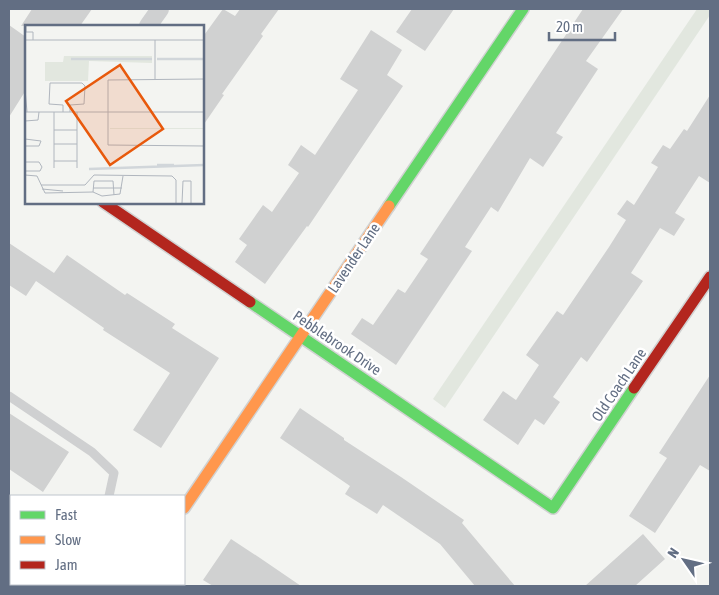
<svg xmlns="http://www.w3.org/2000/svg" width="719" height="595" font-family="'Asap Condensed',sans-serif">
  <rect width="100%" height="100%" fill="#f3f4f1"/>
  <path fill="#e2e7df" d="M 697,9 L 710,9 L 710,15 L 445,408 L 433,399 Z"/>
  <path fill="#d0d1d1" d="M 32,9 L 92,9 L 80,26 L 21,26 Z
    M 223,9 L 235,16 L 240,9 L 279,9 L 261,34 L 263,36 L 222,94 L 224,95 L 202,127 L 202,38 Z
    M 412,9 L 454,9 L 425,51 L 396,32 Z
    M 583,9 L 623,9 L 586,61 L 598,69 L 556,133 L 563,137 L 543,167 L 530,158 L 498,212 L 491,207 L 465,247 L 472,251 L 396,365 L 351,334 L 362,318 L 373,325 L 398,289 L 405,293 L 428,259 L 420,254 Z
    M 9,25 L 26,37 L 26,90 L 9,117 Z
    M 371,30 L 402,50 L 387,75 L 403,86 L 308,227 L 307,226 L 265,284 L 235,262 L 247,245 L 239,239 L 263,205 L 272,212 L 299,173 L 288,165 L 301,145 L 315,155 L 358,90 L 340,79 Z
    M 710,95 L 710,183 L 699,176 L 675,213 L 685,219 L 674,236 L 660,228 L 631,273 L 643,281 L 587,362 L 581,357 L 553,397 L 560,402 L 544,425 L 535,419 L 518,445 L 483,420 L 503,391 L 516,400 L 539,365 L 526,355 L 557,311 L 563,315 L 609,247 L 626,220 L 617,214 L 627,200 L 634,205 L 658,167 L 651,163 L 663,145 L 670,149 L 684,129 L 687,131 Z
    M 9,243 L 54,273 L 67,255 L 125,295 L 127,293 L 175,324 L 172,328 L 219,358 L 161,448 L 133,430 L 170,373 L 103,330 L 104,328 L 36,281 L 26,296 L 9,285 Z
    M 710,375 L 710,471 L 700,465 L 655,533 L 629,516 L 667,458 L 659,453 Z
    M 300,408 L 344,438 L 344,440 L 401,477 L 464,520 L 462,523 L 515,586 L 475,586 L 440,544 L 383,505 L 377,514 L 345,494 L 350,486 L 280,438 Z
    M 9,413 L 69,452 L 43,492 L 9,469 Z
    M 643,534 L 665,559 L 635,586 L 585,586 Z
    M 231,539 L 260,558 L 301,586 L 213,586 L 203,580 Z"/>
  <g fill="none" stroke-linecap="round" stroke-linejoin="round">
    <g stroke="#d1d2d2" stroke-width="14">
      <path id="fast" d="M 389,206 L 523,9
        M 250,302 L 553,508 L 634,388"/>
    </g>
    <g stroke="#d1d2d2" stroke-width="14">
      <path id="slow" d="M 184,508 L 389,206"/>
    </g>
    <g stroke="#d1d2d2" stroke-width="14">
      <path id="jam" d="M 103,202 L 250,302
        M 634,388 L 710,277"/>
    </g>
    <path stroke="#cfd0d1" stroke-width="9" d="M 9,396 L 92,452 L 114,473 L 109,496
      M 16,584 L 30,586
      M 157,584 L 160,586
      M 49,586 L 51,584"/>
    <path stroke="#cfd0d1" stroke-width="18" d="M 148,26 L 160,9
      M 130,586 L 132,584"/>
    <use href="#fast" stroke="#63d668" stroke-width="11"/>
    <use href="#slow" stroke="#ff974d" stroke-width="11"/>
    <use href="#jam" stroke="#b3261e" stroke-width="11"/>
  </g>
  <g text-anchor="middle" stroke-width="5" stroke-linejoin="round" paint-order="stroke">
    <g font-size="15" fill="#626e83" stroke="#fff">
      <text transform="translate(354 258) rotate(-56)" y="5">Lavender Lane</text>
      <text transform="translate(337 343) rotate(34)" y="5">Pebblebrook Drive</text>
      <text transform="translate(619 385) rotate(-56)" y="5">Old Coach Lane</text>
    </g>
  </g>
  <g transform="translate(25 25)">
    <rect width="179" height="179" fill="#f3f4f1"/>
    <path d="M 39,31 L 127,31 L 127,38 L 64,36 L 63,56 L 20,56 L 20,37 L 38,37 ZM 85,103 L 179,103 L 179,104 L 85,104 Z" fill="#e2e7df"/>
    <path fill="none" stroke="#d1d6da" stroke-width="2.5" d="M 46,34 L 127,34M 132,34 L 179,34M 132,140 L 149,140M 64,144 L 179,140"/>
    <path fill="none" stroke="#b0b6be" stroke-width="1" d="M 1,0 L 1,7 L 8,7 L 8,15M 0,15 L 179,15M 179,54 L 83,55 L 83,120 L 179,121M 130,55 L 130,15M 0,64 L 2,87M 0,87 L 179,87M 38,87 L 38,80 L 24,79 L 25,58 L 57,58 L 60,61 L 59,79 L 45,80 L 45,87M 0,96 L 13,95 L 14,87M 29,105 L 52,105M 0,114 L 16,116 L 14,121 L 0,121M 29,119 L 52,119M 29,136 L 52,136M 0,137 L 14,137 L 17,142 L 15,146 L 0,146M 29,143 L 29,87M 52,143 L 52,87M 0,150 L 12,151 L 20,168 L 68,167 L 77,171 L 95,169 L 98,151M 16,160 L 60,160 L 69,150 L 147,151 L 151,155 L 151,178M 68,163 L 97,163M 17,164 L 38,166M 68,167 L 69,156 L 88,156 L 89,170M 157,178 L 158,156 L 166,156 L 166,178"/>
    <path fill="#e8590c" fill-opacity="0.15" stroke="#e8590c" stroke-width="2.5" d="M 95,40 L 138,104 L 85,140 L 41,76 Z"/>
    <rect width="179" height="179" fill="none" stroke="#626e83" stroke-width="2.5"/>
  </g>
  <rect width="719" height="595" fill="none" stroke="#626e83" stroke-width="20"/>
  <rect x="10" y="495" width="175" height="90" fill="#ffffff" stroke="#c0c5cd"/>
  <rect x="20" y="511" width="25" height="8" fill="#63d668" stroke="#c0c5cd"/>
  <text x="55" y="520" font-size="15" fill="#626e83">Fast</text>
  <rect x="20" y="536" width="25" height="8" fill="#ff974d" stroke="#c0c5cd"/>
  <text x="55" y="545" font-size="15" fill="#626e83">Slow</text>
  <rect x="20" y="561" width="25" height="8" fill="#b3261e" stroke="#c0c5cd"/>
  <text x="55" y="570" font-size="15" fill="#626e83">Jam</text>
  <g transform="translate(684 560) rotate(304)" stroke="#ffffff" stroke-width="4" paint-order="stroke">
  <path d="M0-4L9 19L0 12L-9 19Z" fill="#626e83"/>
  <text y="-8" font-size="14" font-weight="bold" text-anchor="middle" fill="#626e83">N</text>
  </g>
  <path d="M549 32v8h66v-8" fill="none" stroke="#626e83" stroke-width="2.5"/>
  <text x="556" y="32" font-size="15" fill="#626e83" stroke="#ffffff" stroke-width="4" paint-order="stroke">20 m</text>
</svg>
